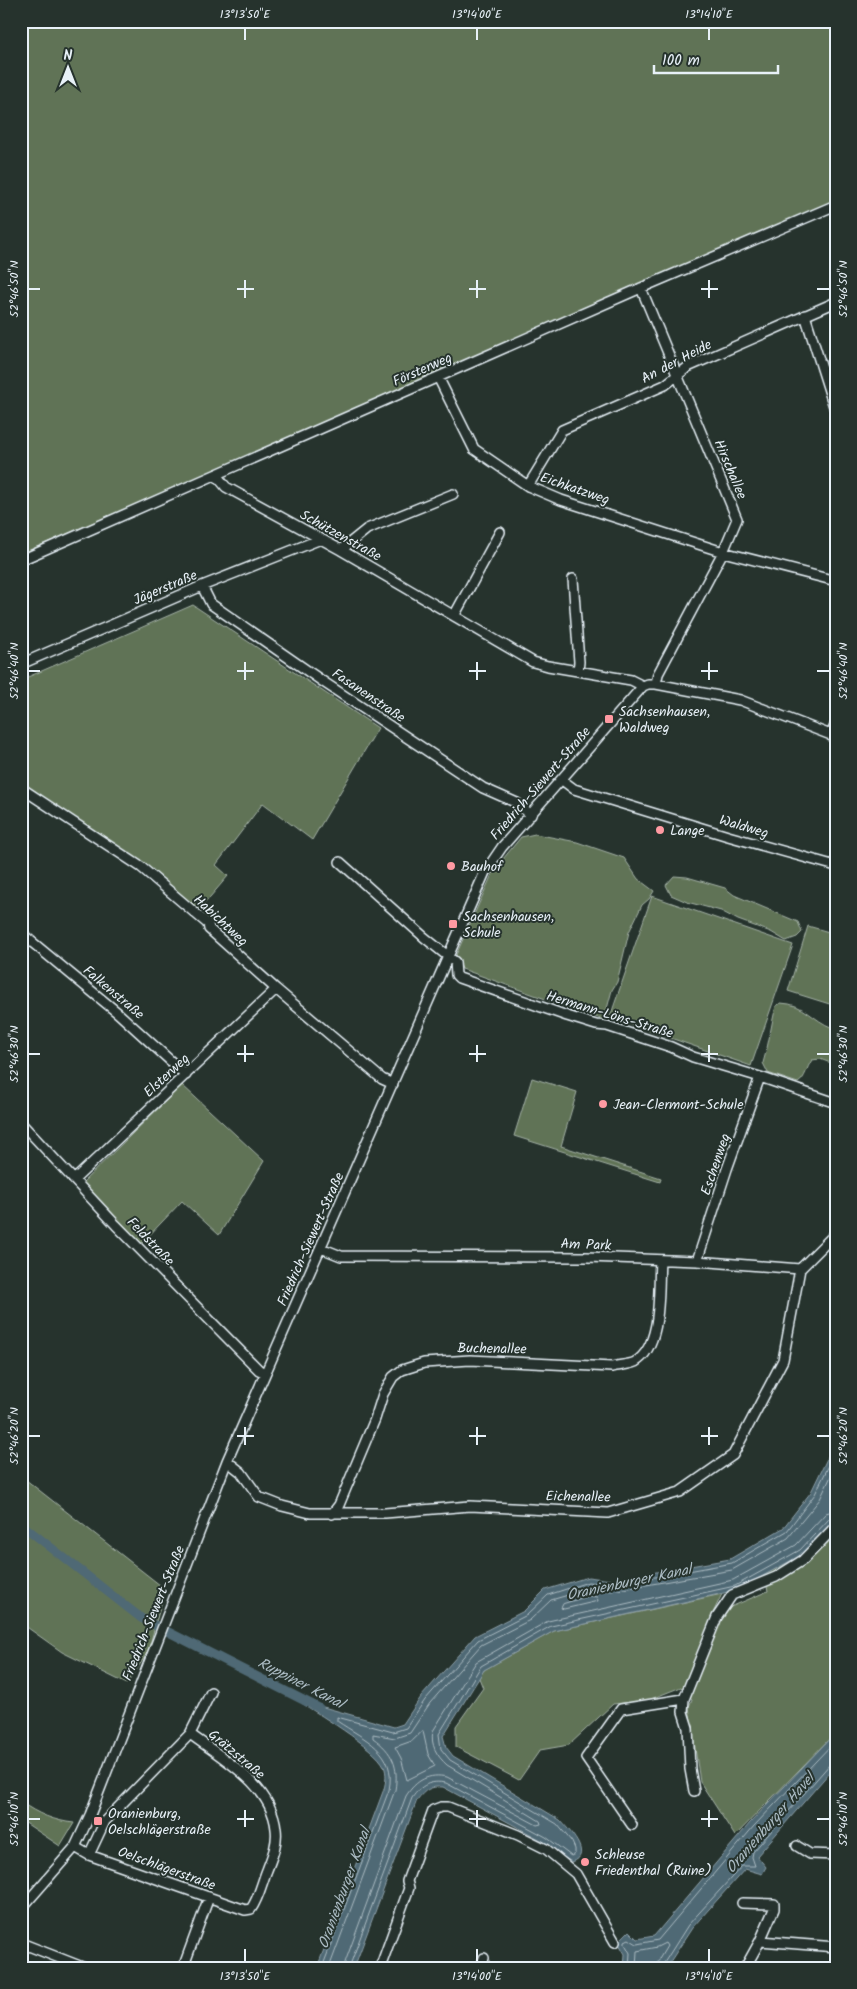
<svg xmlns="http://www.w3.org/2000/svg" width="857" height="1989" font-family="Kalam,sans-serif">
  <rect width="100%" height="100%" fill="#26332d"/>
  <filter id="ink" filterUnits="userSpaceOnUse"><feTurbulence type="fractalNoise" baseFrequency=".02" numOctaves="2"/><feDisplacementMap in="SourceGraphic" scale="10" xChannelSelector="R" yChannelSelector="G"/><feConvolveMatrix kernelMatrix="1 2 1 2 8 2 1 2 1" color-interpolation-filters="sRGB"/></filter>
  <g filter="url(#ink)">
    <path fill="#617356" stroke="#a4b2a7" d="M 21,21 L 836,21 L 836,200 L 21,554 Z
      M 193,605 L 378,728 L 312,840 L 263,803 L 216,865 L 228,876 L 198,911 L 141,866 L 21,781 L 21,680 Z
      M 535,834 L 577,842 L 624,858 L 638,879 L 654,891 L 649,899 L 642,905 L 629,932 L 617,982 L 612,990 L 604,1020 L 462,969 L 456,955 L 494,870 L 521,837 Z
      M 674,876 L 687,877 L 725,888 L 734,895 L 798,922 L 802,932 L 797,937 L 786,941 L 771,932 L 738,920 L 721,911 L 687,902 L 671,895 L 666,885 Z
      M 652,896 L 793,945 L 751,1066 L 610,1017 Z
      M 808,926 L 836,934 L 836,1006 L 788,991 Z
      M 781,1003 C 805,1004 812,1020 833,1028 L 836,1020 L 836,1065 L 820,1059 L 812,1060 C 806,1068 806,1078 798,1083 L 768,1073 L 763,1063 C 769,1044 771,1025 776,1006 Z
      M 532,1078 L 577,1092 L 561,1146 L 661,1178 L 660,1182 L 514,1136 Z
      M 182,1085 L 264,1161 L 219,1235 L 182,1201 L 141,1244 L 82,1183 Z
      M 21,1476 L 165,1589 L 148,1652 L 127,1684 L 62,1652 L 21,1623 Z
      M 836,1518 L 836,1732 L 735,1836 L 700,1782 L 689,1707 L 692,1699 L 681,1687 L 646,1701 L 613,1704 L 569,1745 L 540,1750 L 519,1780 L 456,1747 L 456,1726 L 483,1688 L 479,1678 L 484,1670 L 554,1631 L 722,1594 L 712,1615 L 768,1591 L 764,1575 L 803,1554 Z
      M 21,1802 C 37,1814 55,1821 74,1823 L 60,1846 L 21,1820 Z"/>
    <path fill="#4f6974" stroke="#8c9fa9" d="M 836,1440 L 836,1518 L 803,1554 L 737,1590 L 554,1631 L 484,1670 L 443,1736 L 446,1747 L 453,1756 L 560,1820 C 568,1829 594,1855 572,1862 L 558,1854 L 543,1841 L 443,1787 C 430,1786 425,1790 417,1800 L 354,1968 L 317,1968 L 384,1789 C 386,1781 387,1774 384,1766 C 375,1747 315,1712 295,1699 L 394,1727 L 403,1724 L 421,1697 L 475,1636 L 524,1611 L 545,1590 L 588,1577 L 611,1580 L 730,1559 L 783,1528 L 811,1492 Z
      M 836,1732 L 836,1765 L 757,1856 L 766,1867 L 762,1874 L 745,1869 L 692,1928 L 666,1968 L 624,1968 L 625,1954 L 618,1942 L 629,1931 L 637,1939 L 654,1936 L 750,1823 Z"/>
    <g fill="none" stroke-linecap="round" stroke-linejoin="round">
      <path stroke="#abbbc3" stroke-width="1" d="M 589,1596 L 597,1597 L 598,1601 L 564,1609 L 561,1608 L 563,1604 Z
        M 423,1731 L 428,1754 L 435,1766 L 407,1780 L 401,1758 L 395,1747 L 412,1741 Z
        M 322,1968 L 389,1790 C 397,1751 365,1740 337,1721 L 337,1717 L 393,1732 L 406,1728 L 425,1700 L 478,1640 L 527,1615 L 548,1595 L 588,1582 L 612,1585 L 732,1563 L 787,1531 L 815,1494 L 836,1451
        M 329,1968 L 395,1790 C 399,1767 393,1752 373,1738 L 373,1734 L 395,1738 L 410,1733 L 430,1703 L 481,1645 L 530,1620 L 551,1600 L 589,1589 L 612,1591 L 732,1570 L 788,1538 L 820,1499 L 836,1466
        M 343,1968 L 406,1796 C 416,1780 429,1773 447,1777 L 537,1825 L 541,1824 L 540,1821 L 447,1765 C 437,1756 430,1745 433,1731 L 476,1662 L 548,1621 L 733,1580 L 796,1545 L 826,1513 L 836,1510
        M 349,1968 L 412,1798 C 421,1785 430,1780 446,1783 L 546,1837 L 571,1856 L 575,1854 L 575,1849 L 572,1842 L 557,1824 L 450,1760 L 441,1749 L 439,1734 L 481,1666 L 551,1626 L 735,1586 L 800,1550 L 830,1518 L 836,1516
        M 629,1968 L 630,1953 L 625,1944 L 625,1941 L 629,1939 L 637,1944 L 658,1940 L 754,1826 L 836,1740
        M 636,1968 L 637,1951 L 657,1947 L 665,1943 L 667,1946 L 658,1961 L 656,1968
        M 663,1968 L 664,1963 L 688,1925 L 742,1866 L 755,1866 L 752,1857 L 753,1852 L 830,1764 L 836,1762"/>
      <path stroke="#4f6974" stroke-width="9" d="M 21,1524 L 141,1618 L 319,1708"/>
      <g stroke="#e8f1f8" stroke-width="12">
        <path id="minor" d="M 641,288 L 737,519 L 723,552 L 658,674 L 656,684
          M 805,315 L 836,413
          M 438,377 L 474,449 L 528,486 L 561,500 L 723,552 L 836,581
          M 216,475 L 226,487 L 341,550 L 533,662 L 548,666 L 631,680 L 643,686
          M 528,486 L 562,430 L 665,385 L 688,367 L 836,302
          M 341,550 L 367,529 L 453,494
          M 21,560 L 641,288 L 836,205
          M 573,579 L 579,662 L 578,671
          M 202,586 L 211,604 L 325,683 L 483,788 L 517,803 L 531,815
          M 454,616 L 500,532
          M 21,664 L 202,586 L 321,539
          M 643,686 L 648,684 L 656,684 L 740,700 L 836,737
          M 831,736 L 836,723
          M 562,780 L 574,789 L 728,836 L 836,866
          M 21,788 L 141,867 L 208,924 L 209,929 L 276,989 L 382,1079 L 393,1084
          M 340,862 L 424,937 L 455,962 L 456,975 L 459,978 L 567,1016 L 596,1025 L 607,1026 L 671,1047 L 693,1057 L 760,1077 L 836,1103
          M 21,933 L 118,1013 L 186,1075
          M 21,1123 L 116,1225 L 259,1370 L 265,1373
          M 74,1180 L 276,989
          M 321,1248 L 341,1256 L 587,1257 L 697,1261 L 800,1269 L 836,1233
          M 697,1261 L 727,1169 L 760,1077
          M 227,1461 L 241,1472 L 259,1497 L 282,1506 L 310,1513 L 385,1513 L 470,1506 L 608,1513 L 680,1492 L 733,1455 L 783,1360 L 800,1269
          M 332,1514 L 339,1505 L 375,1419 L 383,1394 L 393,1377 L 402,1370 L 424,1363 L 470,1360 L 612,1367 C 619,1365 629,1365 635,1362 C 663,1346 658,1289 660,1260
          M 684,1699 L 683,1712 L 688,1728 L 690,1769 L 694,1791
          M 632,1825 L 586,1758 L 621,1709 L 684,1699 L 717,1617 L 732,1595 L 776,1577 L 803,1560 L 836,1526
          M 797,1846 L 810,1854 L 836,1855
          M 75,1847 L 89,1855 L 245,1910 L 251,1909 C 259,1898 262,1882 267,1870 C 272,1857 278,1843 276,1829 C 272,1785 222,1758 190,1734
          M 89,1855 L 105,1821 L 190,1734 L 211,1692
          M 742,1903 L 774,1904 L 774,1909 L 760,1941 L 836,1947
          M 21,1909 L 75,1847 L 90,1815 L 227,1461 L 485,872 L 502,847 L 643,686
          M 21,1943 L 85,1968
          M 183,1968 L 209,1897
          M 380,1968 L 409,1888 L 407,1881 L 433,1810 L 441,1807 L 448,1807 L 518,1835 L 546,1849 L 576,1874 L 615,1942
          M 481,1968 L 484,1958
          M 745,1968 L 760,1941"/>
      </g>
      <use href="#minor" stroke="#26332d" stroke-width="9"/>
    </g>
  </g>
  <path fill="none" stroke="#e8f1f8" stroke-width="2" d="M 245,28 L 245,40M 477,28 L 477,40M 709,28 L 709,40M 245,280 L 245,298M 477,280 L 477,298M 709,280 L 709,298M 28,289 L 40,289M 237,289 L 254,289M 469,289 L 486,289M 701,289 L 718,289M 817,289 L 830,289M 245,662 L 245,680M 477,662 L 477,680M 709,662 L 709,680M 28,671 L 40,671M 237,671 L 254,671M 469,671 L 486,671M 701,671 L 718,671M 817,671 L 830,671M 245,1045 L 245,1062M 477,1045 L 477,1062M 709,1045 L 709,1062M 28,1054 L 40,1054M 237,1054 L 254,1054M 469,1054 L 486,1054M 701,1054 L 718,1054M 817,1054 L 830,1054M 245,1427 L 245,1445M 477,1427 L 477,1445M 709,1427 L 709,1445M 28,1436 L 40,1436M 237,1436 L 254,1436M 469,1436 L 486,1436M 701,1436 L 718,1436M 817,1436 L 830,1436M 245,1810 L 245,1827M 477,1810 L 477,1827M 709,1810 L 709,1827M 28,1819 L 40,1819M 237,1819 L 254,1819M 469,1819 L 486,1819M 701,1819 L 718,1819M 817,1819 L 830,1819M 245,1949 L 245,1962M 477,1949 L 477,1962M 709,1949 L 709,1962"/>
  <g fill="#ff9aa2" stroke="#26332d" stroke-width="2">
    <rect x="604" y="714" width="10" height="10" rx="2.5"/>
    <circle cx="660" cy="830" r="5"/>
    <circle cx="451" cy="866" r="5"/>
    <rect x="448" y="919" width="10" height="10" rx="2.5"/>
    <circle cx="603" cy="1104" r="5"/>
    <rect x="93" y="1816" width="10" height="10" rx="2.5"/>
    <circle cx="585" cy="1862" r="5"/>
  </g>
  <g text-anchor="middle" stroke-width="4" stroke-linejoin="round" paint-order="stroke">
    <g font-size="14" fill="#e8f1f8" stroke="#26332d">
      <text transform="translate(676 361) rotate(-28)" y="5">An der Heide</text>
      <text transform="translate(422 369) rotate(-24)" y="5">Försterweg</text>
      <text transform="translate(731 469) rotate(67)" y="5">Hirschallee</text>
      <text transform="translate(575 488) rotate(19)" y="5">Eichkatzweg</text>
      <text transform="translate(341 535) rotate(29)" y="5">Schützenstraße</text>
      <text transform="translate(165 587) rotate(-23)" y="5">Jägerstraße</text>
      <text transform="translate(369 695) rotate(34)" y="5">Fasanenstraße</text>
      <text transform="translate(540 783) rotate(-49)" y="5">Friedrich-Siewert-Straße</text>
      <text transform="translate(744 826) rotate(16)" y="5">Waldweg</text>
      <text transform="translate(221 920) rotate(43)" y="5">Habichtweg</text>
      <text transform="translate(114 992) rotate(40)" y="5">Falkenstraße</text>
      <text transform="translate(610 1014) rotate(17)" y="5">Hermann-Löns-Straße</text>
      <text transform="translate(166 1075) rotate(-43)" y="5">Elsterweg</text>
      <text transform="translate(715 1164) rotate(-71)" y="5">Eschenweg</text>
      <text transform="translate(310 1239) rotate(-66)" y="5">Friedrich-Siewert-Straße</text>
      <text transform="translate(151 1241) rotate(46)" y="5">Feldstraße</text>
      <text transform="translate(586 1244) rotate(2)" y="5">Am Park</text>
      <text transform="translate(492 1348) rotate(1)" y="5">Buchenallee</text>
      <text transform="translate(578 1496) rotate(1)" y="5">Eichenallee</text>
      <text transform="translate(153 1613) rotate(-68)" y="5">Friedrich-Siewert-Straße</text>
      <text transform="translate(237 1754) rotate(40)" y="5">Grätzstraße</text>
      <text transform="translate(167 1868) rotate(20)" y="5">Oelschlägerstraße</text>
    </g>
    <g font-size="14" fill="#e8f1f8" stroke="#26332d" text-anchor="start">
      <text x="619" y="716">Sachsenhausen,<tspan x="619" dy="16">Waldweg</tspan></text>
      <text x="670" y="835">Lange</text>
      <text x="461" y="871">Bauhof</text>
      <text x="463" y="921">Sachsenhausen,<tspan x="463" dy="16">Schule</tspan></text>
      <text x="613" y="1109">Jean-Clermont-Schule</text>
      <text x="108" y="1818">Oranienburg,<tspan x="108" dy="16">Oelschlägerstraße</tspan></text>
      <text x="595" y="1859">Schleuse<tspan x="595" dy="16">Friedenthal (Ruine)</tspan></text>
    </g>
    <g font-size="15" font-style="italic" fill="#abbbc3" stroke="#26332d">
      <text transform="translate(629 1582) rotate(-12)" y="5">Oranienburger Kanal</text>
      <text transform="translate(301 1683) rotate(27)" y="5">Ruppiner Kanal</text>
      <text transform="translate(770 1823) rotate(-49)" y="5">Oranienburger Havel</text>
      <text transform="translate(344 1888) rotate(-70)" y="5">Oranienburger Kanal</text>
    </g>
  </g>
  <rect width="857" height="1989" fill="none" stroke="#26332d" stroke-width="55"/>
  <g transform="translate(68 68)" stroke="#26332d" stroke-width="4" paint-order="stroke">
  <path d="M0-4L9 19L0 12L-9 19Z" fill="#e8f1f8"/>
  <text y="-8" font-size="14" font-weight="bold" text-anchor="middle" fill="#e8f1f8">N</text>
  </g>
  <path d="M654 65v8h124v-8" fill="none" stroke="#e8f1f8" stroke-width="2.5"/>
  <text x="662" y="65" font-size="15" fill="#e8f1f8" stroke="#26332d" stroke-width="4" paint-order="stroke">100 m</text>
  <rect x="28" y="28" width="802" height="1934" fill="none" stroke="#e8f1f8" stroke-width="2"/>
  <g font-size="12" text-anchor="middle" fill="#e8f1f8">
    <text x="245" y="18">13°13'50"E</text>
    <text x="477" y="18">13°14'00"E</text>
    <text x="709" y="18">13°14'10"E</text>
    <text transform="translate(14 289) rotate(-90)" y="4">52°46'50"N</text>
    <text transform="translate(843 289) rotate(-90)" y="4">52°46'50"N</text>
    <text transform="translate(14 671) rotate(-90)" y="4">52°46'40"N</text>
    <text transform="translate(843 671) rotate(-90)" y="4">52°46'40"N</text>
    <text transform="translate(14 1054) rotate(-90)" y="4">52°46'30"N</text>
    <text transform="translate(843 1054) rotate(-90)" y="4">52°46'30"N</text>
    <text transform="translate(14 1436) rotate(-90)" y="4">52°46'20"N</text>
    <text transform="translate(843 1436) rotate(-90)" y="4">52°46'20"N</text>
    <text transform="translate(14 1819) rotate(-90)" y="4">52°46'10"N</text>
    <text transform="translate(843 1819) rotate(-90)" y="4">52°46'10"N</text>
    <text x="245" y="1980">13°13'50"E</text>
    <text x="477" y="1980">13°14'00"E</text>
    <text x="709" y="1980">13°14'10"E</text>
  </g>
</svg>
